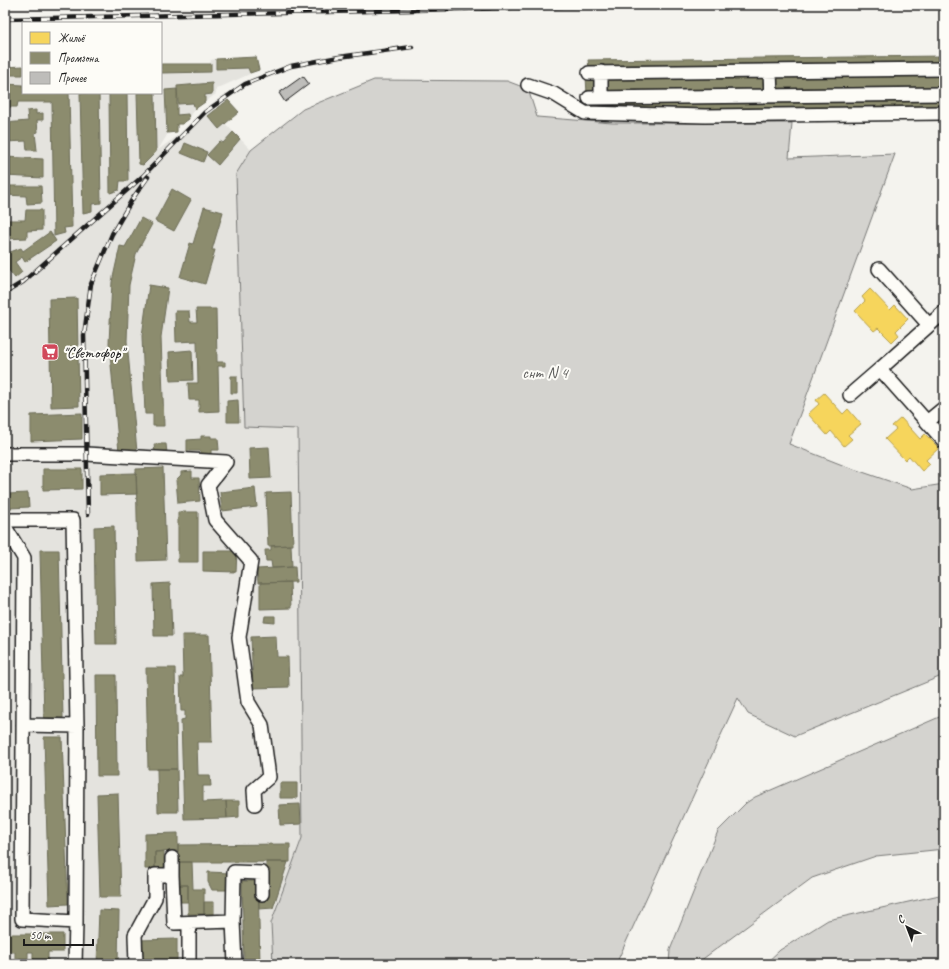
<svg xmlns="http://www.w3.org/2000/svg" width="949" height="969" font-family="Caveat,sans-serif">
  <rect width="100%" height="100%" fill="#f4f3ee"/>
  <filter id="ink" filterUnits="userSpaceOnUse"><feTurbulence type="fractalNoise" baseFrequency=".025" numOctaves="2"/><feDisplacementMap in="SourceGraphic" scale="8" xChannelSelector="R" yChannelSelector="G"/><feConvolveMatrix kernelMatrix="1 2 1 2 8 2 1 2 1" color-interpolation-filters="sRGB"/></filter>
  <g filter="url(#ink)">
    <path fill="#e4e3de" d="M 256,57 L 259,70 L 216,89 L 216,94 L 195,109 L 189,119 L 182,124 L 178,124 L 177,132 L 169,132 L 158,150 L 212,110 L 251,150 L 236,174 L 244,427 L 298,428 L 302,838 L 271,923 L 273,964 L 5,964 L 5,67 L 23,66 L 23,93 L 161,93 L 161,64 L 210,64 L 211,60 L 216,59 Z"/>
    <path fill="#d4d3cf" stroke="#787876" d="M 374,80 L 507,81 L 528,89 L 537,117 L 612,123 L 792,123 L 789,158 L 895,154 L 789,444 L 845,466 L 912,489 L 944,484 L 944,675 L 795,736 L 748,714 L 738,698 L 616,964 L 273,964 L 271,923 L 302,838 L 298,429 L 244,427 L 236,174 L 251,150 L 303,109 Z
      M 944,715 L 944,849 L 876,856 L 812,878 L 696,964 L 669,964 L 670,950 L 718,831 L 746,803 L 755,797 Z
      M 944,894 L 944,964 L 765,964 L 780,950 L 828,920 Z"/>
    <path fill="#f6d55c" stroke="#b59e49" d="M 870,289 L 890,310 L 895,305 L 908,319 L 896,331 L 899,335 L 892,342 L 878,328 L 874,331 L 855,311 L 865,301 L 862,297 Z
      M 824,393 L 843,414 L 848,409 L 861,424 L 848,435 L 852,439 L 844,446 L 831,431 L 827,435 L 808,414 L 819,404 L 816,400 Z
      M 901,418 L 920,439 L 925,434 L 939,448 L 926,460 L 930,464 L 922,471 L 909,456 L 905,460 L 885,439 L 896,429 L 892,426 Z"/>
    <path fill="#8c8c6e" stroke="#6a6a55" d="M 944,56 L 944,65 L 589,69 L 588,60 Z
      M 256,57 L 259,70 L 250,73 L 248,68 L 216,69 L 216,59 Z
      M 161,64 L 211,64 L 211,72 L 161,73 Z
      M 23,66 L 23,75 L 5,75 L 5,67 Z
      M 944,73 L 944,91 L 776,92 L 775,74 Z
      M 766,74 L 767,91 L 606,94 L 606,77 Z
      M 595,76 L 597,94 L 587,94 L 586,77 Z
      M 212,83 L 212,94 L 205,95 L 205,102 L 195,109 L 193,103 L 178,104 L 177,86 Z
      M 5,84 L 23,85 L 23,93 L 69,93 L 72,227 L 64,228 L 65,233 L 54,236 L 52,102 L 18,102 L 17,107 L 5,107 Z
      M 177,89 L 177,115 L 188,114 L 189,119 L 182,124 L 177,124 L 177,132 L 167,133 L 165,90 Z
      M 80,93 L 99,93 L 101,203 L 92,204 L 92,211 L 83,213 Z
      M 109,93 L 127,93 L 128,181 L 120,181 L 119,190 L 110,193 Z
      M 137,93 L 155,93 L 156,152 L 143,165 L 139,164 Z
      M 228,100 L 239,112 L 219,129 L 208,116 Z
      M 944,100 L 944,108 L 588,110 L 587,102 Z
      M 36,110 L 36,114 L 43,113 L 43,120 L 37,120 L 38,132 L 35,133 L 37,150 L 27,150 L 26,141 L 5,142 L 5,123 L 28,121 L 27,111 Z
      M 233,132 L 240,139 L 218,165 L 207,155 L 220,141 L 223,143 Z
      M 185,143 L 207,152 L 203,162 L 181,153 Z
      M 5,157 L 43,159 L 43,178 L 5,176 Z
      M 5,186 L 41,186 L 42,203 L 27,204 L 26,196 L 5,195 Z
      M 172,189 L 191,200 L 174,231 L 155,221 Z
      M 204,207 L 223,212 L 212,250 L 215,250 L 205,284 L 180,277 L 190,243 L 193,244 Z
      M 26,210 L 42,210 L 42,230 L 27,231 L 27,238 L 5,239 L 5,220 L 25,220 Z
      M 141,218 L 152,224 L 136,254 L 129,285 L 127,341 L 137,452 L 119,452 L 109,343 L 112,282 L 120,246 L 125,247 Z
      M 50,232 L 56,241 L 25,262 L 22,257 L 15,262 L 22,272 L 15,278 L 7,268 L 5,270 L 5,254 L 21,248 L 23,251 Z
      M 149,285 L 168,288 L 161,337 L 164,426 L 153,426 L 153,414 L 145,414 L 142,336 Z
      M 77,298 L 79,406 L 51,407 L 49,299 Z
      M 196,309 L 216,309 L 217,362 L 225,362 L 225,366 L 218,366 L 219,411 L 199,412 L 199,400 L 189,400 L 188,383 L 198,383 L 197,341 L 176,342 L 175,311 L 189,311 L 190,322 L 197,322 Z
      M 192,350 L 193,380 L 170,381 L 169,352 Z
      M 231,376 L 237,376 L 237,393 L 231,393 Z
      M 238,400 L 239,422 L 227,422 L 227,401 Z
      M 82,413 L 82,439 L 31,441 L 31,415 Z
      M 201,436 L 211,436 L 211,438 L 218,438 L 219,450 L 211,450 L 211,456 L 201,457 L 201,451 L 187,451 L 187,440 L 201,439 Z
      M 154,444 L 166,444 L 167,453 L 155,453 Z
      M 269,447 L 271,478 L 250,479 L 249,448 Z
      M 163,468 L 166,560 L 138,561 L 136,469 Z
      M 43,469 L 82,469 L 82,489 L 43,490 Z
      M 192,471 L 192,478 L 199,478 L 200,501 L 178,503 L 176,480 L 181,475 L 181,472 Z
      M 136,473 L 137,494 L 100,495 L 100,474 Z
      M 255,488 L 257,507 L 222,511 L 220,492 Z
      M 291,492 L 293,545 L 268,546 L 266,493 Z
      M 28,493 L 29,507 L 9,508 L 8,494 Z
      M 178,512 L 198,512 L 198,562 L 178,562 Z
      M 114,526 L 116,644 L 96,644 L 94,527 Z
      M 291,545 L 292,567 L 272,568 L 271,561 L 266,561 L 265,550 L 271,550 L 271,546 Z
      M 40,550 L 59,550 L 63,718 L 44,718 Z
      M 203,551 L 237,551 L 236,572 L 203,571 Z
      M 295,567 L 296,582 L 258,583 L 257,569 Z
      M 290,582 L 291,608 L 260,609 L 260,583 Z
      M 170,583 L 172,636 L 154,636 L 153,584 Z
      M 265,616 L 275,616 L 275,623 L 264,622 Z
      M 182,635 L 209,635 L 212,742 L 197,742 L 198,775 L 210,775 L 211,786 L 203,786 L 203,802 L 226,801 L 227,818 L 184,819 L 181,720 L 185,719 L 185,711 L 181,711 L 180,677 L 183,677 Z
      M 276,636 L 277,657 L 288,657 L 289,687 L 253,688 L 251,637 Z
      M 146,668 L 175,668 L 177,769 L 148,769 Z
      M 96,675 L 116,675 L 117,776 L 97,776 Z
      M 44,737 L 62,737 L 68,904 L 49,905 Z
      M 157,769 L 177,769 L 178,812 L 158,812 Z
      M 280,783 L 297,783 L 297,798 L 280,798 Z
      M 118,793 L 121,897 L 100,897 L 97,794 Z
      M 226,801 L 239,801 L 239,817 L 227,818 Z
      M 300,804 L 301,824 L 280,825 L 279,805 Z
      M 178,833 L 178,851 L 155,852 L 155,869 L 145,869 L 145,834 Z
      M 290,844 L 290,862 L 178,862 L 178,845 Z
      M 164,851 L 164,869 L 155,869 L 155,852 Z
      M 178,862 L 192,862 L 193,889 L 204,889 L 204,914 L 188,914 L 188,885 L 178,885 Z
      M 266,862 L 288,862 L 273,908 L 259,909 L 259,900 L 267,900 L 270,869 L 266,869 Z
      M 208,872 L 230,873 L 229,890 L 212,890 L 208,882 Z
      M 242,881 L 258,881 L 260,964 L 244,964 Z
      M 178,885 L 188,885 L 188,902 L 178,902 Z
      M 204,902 L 214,902 L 214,914 L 204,914 Z
      M 99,910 L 119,911 L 118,964 L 97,964 Z
      M 5,934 L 63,934 L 63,952 L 48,952 L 48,961 L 33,961 L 33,952 L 28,952 L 28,958 L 15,958 L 15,952 L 5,952 Z
      M 177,939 L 177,964 L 140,964 L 139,940 Z"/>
    <path fill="#bebdba" stroke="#1c1c1c" d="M 303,76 L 309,84 L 285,102 L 279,93 Z"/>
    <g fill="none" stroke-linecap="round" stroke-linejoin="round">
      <g stroke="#1c1c1c" stroke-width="16">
        <path id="minor" d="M 770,71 L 771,96
          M 601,72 L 601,98
          M 589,73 L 944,69
          M 528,85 L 554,94 L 585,113 L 705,116 L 944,113
          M 589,98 L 944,94
          M 879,269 L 929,325
          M 850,395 L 880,369
          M 944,408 L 927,422 L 944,441
          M 927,422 L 880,369 L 944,312
          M 5,454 L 86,454 L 226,462
          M 226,462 L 208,485 L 215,520 L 251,561 L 239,637 L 248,702 L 262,725 L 269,777 L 254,790 L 255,804
          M 5,520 L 73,520 L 77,726 L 76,922
          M 5,527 L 24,558 L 22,919 L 76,922 L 75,964
          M 23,725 L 77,726
          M 172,875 L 174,923 L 233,921 L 235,964
          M 233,921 L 234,872 L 262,873 L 262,894
          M 189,923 L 189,964
          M 136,964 L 135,935 L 155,898 L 155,875 L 172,875 L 172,858"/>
      </g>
      <use href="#minor" stroke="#fdfcf7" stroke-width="13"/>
      <g stroke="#1c1c1c" stroke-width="4.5">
        <path id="rail" d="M 5,19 L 642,5
          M 5,293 L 23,282 L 143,176 L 205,112 L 245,84 L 291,66 L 339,57 L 412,47
          M 88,514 L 84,335 L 91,284 L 112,234 L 133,198 L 148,177"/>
      </g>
      <use href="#rail" stroke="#fdfcf7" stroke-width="3" stroke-dasharray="9" stroke-linecap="butt"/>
    </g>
  </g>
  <defs>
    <g id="supermarket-square" transform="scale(0.9)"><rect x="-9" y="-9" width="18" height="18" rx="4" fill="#d1495b" stroke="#fdfcf7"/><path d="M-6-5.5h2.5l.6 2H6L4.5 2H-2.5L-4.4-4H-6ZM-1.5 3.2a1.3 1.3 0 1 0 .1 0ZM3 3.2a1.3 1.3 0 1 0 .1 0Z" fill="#fff"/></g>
  </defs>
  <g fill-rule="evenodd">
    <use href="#supermarket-square" x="50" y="352"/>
  </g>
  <g text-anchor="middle" stroke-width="4" stroke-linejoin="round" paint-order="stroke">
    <g font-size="16" fill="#1c1c1c" stroke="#fdfcf7" text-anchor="start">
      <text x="63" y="358">"Светофор"</text>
    </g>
    <g font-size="16" fill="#5c5c5b" stroke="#fdfcf7">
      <text x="545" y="378">снт N 4</text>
    </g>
  </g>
  <rect width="949" height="969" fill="none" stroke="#fdfcf7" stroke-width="20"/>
  <rect x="10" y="10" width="929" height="949" fill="none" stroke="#1c1c1c" stroke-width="1.5" filter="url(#ink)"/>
  <rect x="22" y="22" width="140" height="72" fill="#fdfcf7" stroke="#a3a29f"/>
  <rect x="30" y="32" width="20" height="12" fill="#f6d55c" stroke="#a3a29f"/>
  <text x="58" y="42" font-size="12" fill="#1c1c1c">Жильё</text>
  <rect x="30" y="52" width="20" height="12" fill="#8c8c6e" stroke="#a3a29f"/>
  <text x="58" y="62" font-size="12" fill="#1c1c1c">Промзона</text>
  <rect x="30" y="72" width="20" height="12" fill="#bebdba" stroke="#a3a29f"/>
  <text x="58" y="82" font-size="12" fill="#1c1c1c">Прочее</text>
  <g transform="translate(907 927) rotate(318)" stroke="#fdfcf7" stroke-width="3" paint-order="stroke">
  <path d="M0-3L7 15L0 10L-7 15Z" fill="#1c1c1c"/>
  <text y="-6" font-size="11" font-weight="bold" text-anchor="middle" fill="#1c1c1c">С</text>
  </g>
  <path d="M24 939v6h69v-6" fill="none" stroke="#1c1c1c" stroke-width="2"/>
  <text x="30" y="939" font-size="12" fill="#1c1c1c" stroke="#fdfcf7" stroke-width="3" paint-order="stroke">50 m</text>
</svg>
